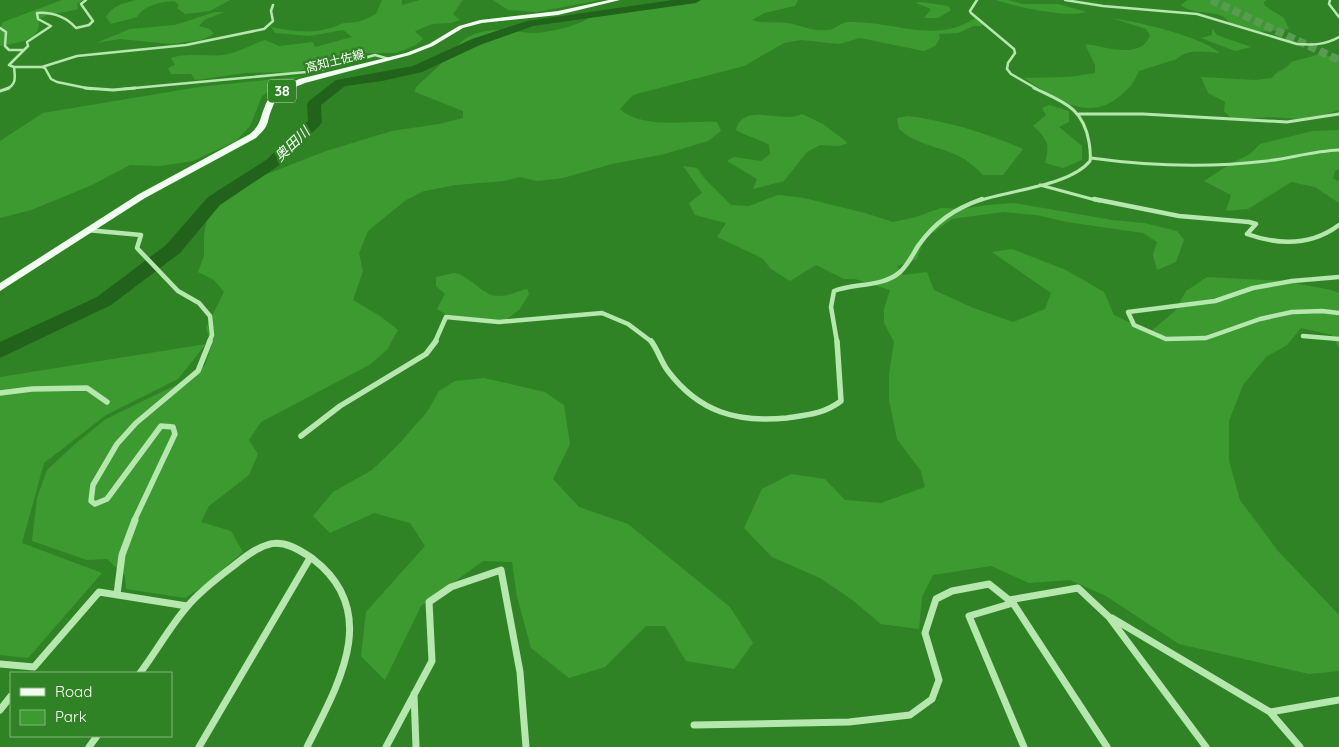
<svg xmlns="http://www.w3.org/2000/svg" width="1339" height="747" font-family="Quicksand,'Noto Sans JP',sans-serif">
  <rect width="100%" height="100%" fill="#308325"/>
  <path fill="#3d9a30" d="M 62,0 L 83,0 L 77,4 L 78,9 C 63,14 52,11 39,19 C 42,41 17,43 0,46 L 0,30 L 3,22 Z
    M 136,0 L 230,0 L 210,11 L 185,14 L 177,8 L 179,5 L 174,1 C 161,2 144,5 137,17 L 111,24 L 106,17 C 112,6 124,3 136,0 Z
    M 382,0 L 402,0 L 402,5 L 420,0 L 463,0 L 453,14 L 460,20 L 451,23 L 432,24 L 415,31 L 423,39 L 416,45 L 396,53 L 364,53 L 294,72 L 245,73 L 195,80 L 191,74 L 171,74 L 168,68 L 175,65 L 171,58 C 188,52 205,57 222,55 C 238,53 250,45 265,40 L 279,46 L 313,42 L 315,47 L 352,37 L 343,30 L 309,36 L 275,33 L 271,27 C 296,32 318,35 341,24 C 346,22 352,23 357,22 C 363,21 370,17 376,14 Z
    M 493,0 L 600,0 L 537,12 L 508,10 Z
    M 696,0 L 798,0 L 795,6 L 764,13 L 752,20 C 764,24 775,21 787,23 C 801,25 811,32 828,30 C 835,30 841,22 848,22 C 890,20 937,45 975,18 L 982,23 L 982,26 L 973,26 L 958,33 L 939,34 L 940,38 L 935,46 L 924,51 L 860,38 L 839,44 L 801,40 L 784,43 L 744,66 L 633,95 L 620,109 C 642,130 689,120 717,122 L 721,131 L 708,141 L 665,154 L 612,164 L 563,178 L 537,181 L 520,177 L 504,181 L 456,185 L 424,191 L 406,200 L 368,231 L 359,253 L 363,271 L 353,300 L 380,316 L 398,330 L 387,350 L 369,365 L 261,422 L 249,440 L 258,454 L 249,475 L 209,506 L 201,522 L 231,531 L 243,552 L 205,585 L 185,598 L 126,589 L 125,576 L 107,559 L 87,560 L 32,541 L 37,498 L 47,470 L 75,444 L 106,419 L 176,385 L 205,365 L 212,345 L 206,328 L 224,292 L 214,280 L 198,272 L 204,256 L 204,235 L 208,210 L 237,186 L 326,151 L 392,131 L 439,124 L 463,118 L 463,111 L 415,92 L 416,87 C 424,79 433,72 441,64 C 452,53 459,39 475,34 C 497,26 510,32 532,33 C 548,33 586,25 596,12 Z
    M 996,0 L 1008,0 L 1022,4 L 1058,4 L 1087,12 C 1068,18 1016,7 996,0 Z
    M 1187,0 L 1267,0 L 1264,2 L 1265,6 L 1284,18 L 1289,29 C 1263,32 1256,34 1231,25 C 1221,6 1196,18 1181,5 Z
    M 921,2 L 948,6 L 951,10 L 938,18 L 924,18 L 931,9 L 916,3 Z
    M 215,12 L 225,12 L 204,20 L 199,26 L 210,29 L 214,34 L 201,40 L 171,44 L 120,39 L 96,43 L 130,29 L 175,25 Z
    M 1112,18 C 1141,23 1198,35 1220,53 C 1206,52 1187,48 1177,59 L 1139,71 C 1135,81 1130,88 1121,95 C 1089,124 1054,98 1024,78 L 1069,77 L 1095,73 L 1095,65 L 1085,44 C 1106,47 1142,60 1150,35 L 1146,29 Z
    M 1212,28 L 1217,35 L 1251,47 L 1235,51 L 1201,38 L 1212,35 Z
    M 1320,54 L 1334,57 L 1339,56 L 1339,110 L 1321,116 L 1298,119 L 1274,117 L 1232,119 L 1224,111 L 1225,102 L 1208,93 L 1201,77 L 1255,80 L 1272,78 C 1277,70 1286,70 1291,62 Z
    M 303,76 L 282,82 L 262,96 L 250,126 L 236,141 L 193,161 L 160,166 L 130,165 L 90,186 L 31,210 L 0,218 L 0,141 L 43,113 L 199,87 Z
    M 1049,105 L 1069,111 L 1069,122 L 1059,127 L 1082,146 L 1082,160 L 1063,168 L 1045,163 C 1050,143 1048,140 1033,126 L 1046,115 L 1042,108 Z
    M 802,114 L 823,124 L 848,143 L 839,146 L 820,145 L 807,152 L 784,181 L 753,189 L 757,179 L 727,161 L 734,157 L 761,161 L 770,154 L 769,145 C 758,138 747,137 736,130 C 741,106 774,118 790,117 C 794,117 799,115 802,114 Z
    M 908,116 C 946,121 987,133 1023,149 L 1003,175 L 983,175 C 976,168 968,161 959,156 C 938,146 917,145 899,129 L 897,118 Z
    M 1339,130 L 1339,169 L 1335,171 L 1333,178 L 1339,182 L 1339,203 L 1315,187 L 1291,182 L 1248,209 L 1226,211 L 1231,195 L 1204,181 L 1230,164 L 1250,154 L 1260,144 L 1313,131 Z
    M 683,166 L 697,168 L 705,179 L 731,205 L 749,206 L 778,195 L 804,198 L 865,213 L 893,222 L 916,217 L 941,208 L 962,209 L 987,205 L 1014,203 L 1112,220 L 1144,223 L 1177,231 L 1184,240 L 1176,262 L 1157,270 L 1153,255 L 1157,242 L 1143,233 L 1067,222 L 1036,215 L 1003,212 L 952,219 L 924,239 L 917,259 L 897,266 L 903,275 L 927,272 L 934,290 L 971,307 L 1013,322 L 1045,309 L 1051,293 L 992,252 L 1012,249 L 1066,270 L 1104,292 L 1114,315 L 1150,332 L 1175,311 L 1186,291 L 1207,277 L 1284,281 L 1331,290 L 1339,293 L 1339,348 L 1332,335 L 1301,328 L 1287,345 L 1266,357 L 1243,385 L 1229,421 L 1229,461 L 1240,500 L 1278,551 L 1339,615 L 1339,671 L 1309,674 L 1179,644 L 1106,596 L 1070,580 L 1029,583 L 991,566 L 933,575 L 922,597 L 919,629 L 881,624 L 851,599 L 820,578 L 772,557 L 744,528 L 762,489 L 791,474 L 825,479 L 845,500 L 881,503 L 925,487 L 921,471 L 897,439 L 889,400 L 889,374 L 894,342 L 884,323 L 884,309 L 890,290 L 855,279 L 844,279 L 816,265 L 790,281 L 771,269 L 762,258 L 717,237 L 726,223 L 695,215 L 689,203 L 702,193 Z
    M 454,273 C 472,276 482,297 500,296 C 508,296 519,291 527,289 L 529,294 L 520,309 L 503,322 L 450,317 L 437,309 L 445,294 L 436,286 L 436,277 Z
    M 206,344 L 178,379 L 106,415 L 44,463 L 22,543 L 102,573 L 28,658 L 0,655 L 0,377 Z
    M 484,378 L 545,392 L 564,405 L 570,444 L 553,479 L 579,507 L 628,524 L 730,607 L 753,643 L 734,669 L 686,661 L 665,626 L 646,626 L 605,667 L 569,678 L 531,648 L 517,597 L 512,562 L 483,561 L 421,606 L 385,680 L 361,656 L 366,612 L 425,546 L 410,523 L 374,513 L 330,533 L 313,516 L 333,492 L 372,470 L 398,445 L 427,412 L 439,391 L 455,381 Z"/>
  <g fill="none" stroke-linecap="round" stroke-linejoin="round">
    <path fill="#21631a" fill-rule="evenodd" d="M 673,0 L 701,0 L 696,3 L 533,26 L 480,45 L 422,72 L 382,81 L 345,86 L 321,105 L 322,122 L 320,125 L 278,166 L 220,205 L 180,253 L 111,305 L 0,358 L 0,342 L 97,297 L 166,245 L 208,197 L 266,160 L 308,121 L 307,104 L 309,101 L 336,80 L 413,66 L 472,39 L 527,21 Z"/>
    <path stroke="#599c51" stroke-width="8" stroke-dasharray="8 4" stroke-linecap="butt" d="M 1211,0 L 1339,60"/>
    <path stroke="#b5e7ae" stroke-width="2.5" d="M 977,0 L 970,11 L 971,13 L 1014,49 L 1015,53 L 1008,63 L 1007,69 L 1011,74 L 1037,89
      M 1065,0 L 1103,6 L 1197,14 L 1297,44 C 1313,45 1325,45 1339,37
      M 1330,0 L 1329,4 L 1339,17
      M 0,28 L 6,32 L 5,46 L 9,50 L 24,50
      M 14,67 L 42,67 L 77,56 L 186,45 L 264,29 L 273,21 L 271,11 L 273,5
      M 42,67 L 45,68 L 51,79 L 57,82 L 91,89
      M 6,89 C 17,85 15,77 14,67 L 9,65 L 28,46 L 27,42 L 51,26 L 38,19 L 37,13 C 52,12 66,17 76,28 L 89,25 L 93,21 L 81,4 L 86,0
      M 124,89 L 317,71 L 375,55 L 389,59"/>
    <path stroke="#b5e7ae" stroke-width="3" d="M 85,88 L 113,90 L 135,88
      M 0,91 L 9,88
      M 1079,114 L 1143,114 L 1287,122 L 1339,114
      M 1091,158 C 1149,166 1208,168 1267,161 C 1291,158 1314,151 1339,150
      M 1040,185 L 1099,201
      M 978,201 C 1009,190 1070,186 1090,161 C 1091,154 1090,148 1089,142 C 1083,107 1063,102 1034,88"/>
    <path stroke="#b5e7ae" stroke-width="4.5" d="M 1094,199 L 1179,216 L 1249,222 L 1256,224 L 1247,234 C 1278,245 1311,246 1339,225
      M 87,230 L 141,235 L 137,248 L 178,291 L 199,303 L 210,316 L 212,335 L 209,342
      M 1339,277 L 1292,281 L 1253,288 L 1215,301 L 1128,312 L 1134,325 L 1166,339 L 1206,338 L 1260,319 L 1292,312 L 1322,311 L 1339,313
      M 1303,336 L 1339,339
      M 435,342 L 446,317 L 499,322 L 602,313 L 628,324 L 652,342
      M 837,342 L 831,307 L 834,291 C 854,283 884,287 900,272 C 908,265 913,254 918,246 C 935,222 954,209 982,199"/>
    <path stroke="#b5e7ae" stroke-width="5.5" d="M 651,341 C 658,350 661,362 668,371 C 699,412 737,423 787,418 C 807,415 824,414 841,401 L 837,341
      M 0,393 L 32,389 L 87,388 L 107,402
      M 301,436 L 340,406 L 426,354 L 436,341
      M 134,521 L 175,434 L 173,427 L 161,426 L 107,499 L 95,504 L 91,501 L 93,485 L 117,444 L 136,423 L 198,371 L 210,341"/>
    <path stroke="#b5e7ae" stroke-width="7" d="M 117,594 L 122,555 L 135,520
      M 1013,603 L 1107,747
      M 1112,618 L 1270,712 L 1339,700
      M 0,664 L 34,667 L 99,592 L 187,606
      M 140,673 C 156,652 169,628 186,608 C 199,592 216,579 232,567 C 242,559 254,549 267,545 C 283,539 300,550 313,559 C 382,612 338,685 307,747
      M 414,694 L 416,747
      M 0,710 L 11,696
      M 1270,712 L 1300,747
      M 694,725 L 849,722 L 910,715 L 932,699 L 939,680 L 925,633 L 936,599 L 952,591 L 989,584 L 1009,600
      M 89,747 L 97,736
      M 199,747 L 310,558
      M 386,747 L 432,661 L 429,602 L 451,587 L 501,570 L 520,672 L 526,747
      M 1024,747 L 969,616 L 1013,603 L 1009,600 L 1078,588 L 1109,617 L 1206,747"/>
    <path fill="#f1fdf0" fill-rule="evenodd" d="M 609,0 L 620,0 L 558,15 L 482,23 L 463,28 L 433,46 L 410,55 L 305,83 C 293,88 278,93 273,106 C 265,124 272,123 256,138 L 145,198 L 0,291 L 0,283 L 139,194 L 250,134 C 262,123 259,120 265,106 C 270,92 286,85 299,79 L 406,53 L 429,44 L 459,26 L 480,20 L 558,11 Z"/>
  </g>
  <g text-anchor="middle" stroke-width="5" stroke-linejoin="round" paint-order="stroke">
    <g font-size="12" fill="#fff" stroke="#308325">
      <text transform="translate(335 61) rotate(-14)" y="4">高知土佐線</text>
    </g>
    <rect fill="#308325" stroke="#c1dabe" stroke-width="1" x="268" y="79.5" width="28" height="23" rx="4"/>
    <g font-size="14" font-weight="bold" fill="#fff">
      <text x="282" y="96">38</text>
    </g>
    <g font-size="14" font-style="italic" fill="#f3fcf1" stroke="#308325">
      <text transform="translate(292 144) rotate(-44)" y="5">奥田川</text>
    </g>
  </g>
  <rect x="10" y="672" width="162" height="65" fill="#308325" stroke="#83b57c"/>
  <rect x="20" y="688" width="25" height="8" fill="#f1fdf0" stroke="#83b57c"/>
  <text x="55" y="697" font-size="15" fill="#ffffff">Road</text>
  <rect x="20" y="710" width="25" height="15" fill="#3d9a30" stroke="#83b57c"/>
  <text x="55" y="722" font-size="15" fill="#ffffff">Park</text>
</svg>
